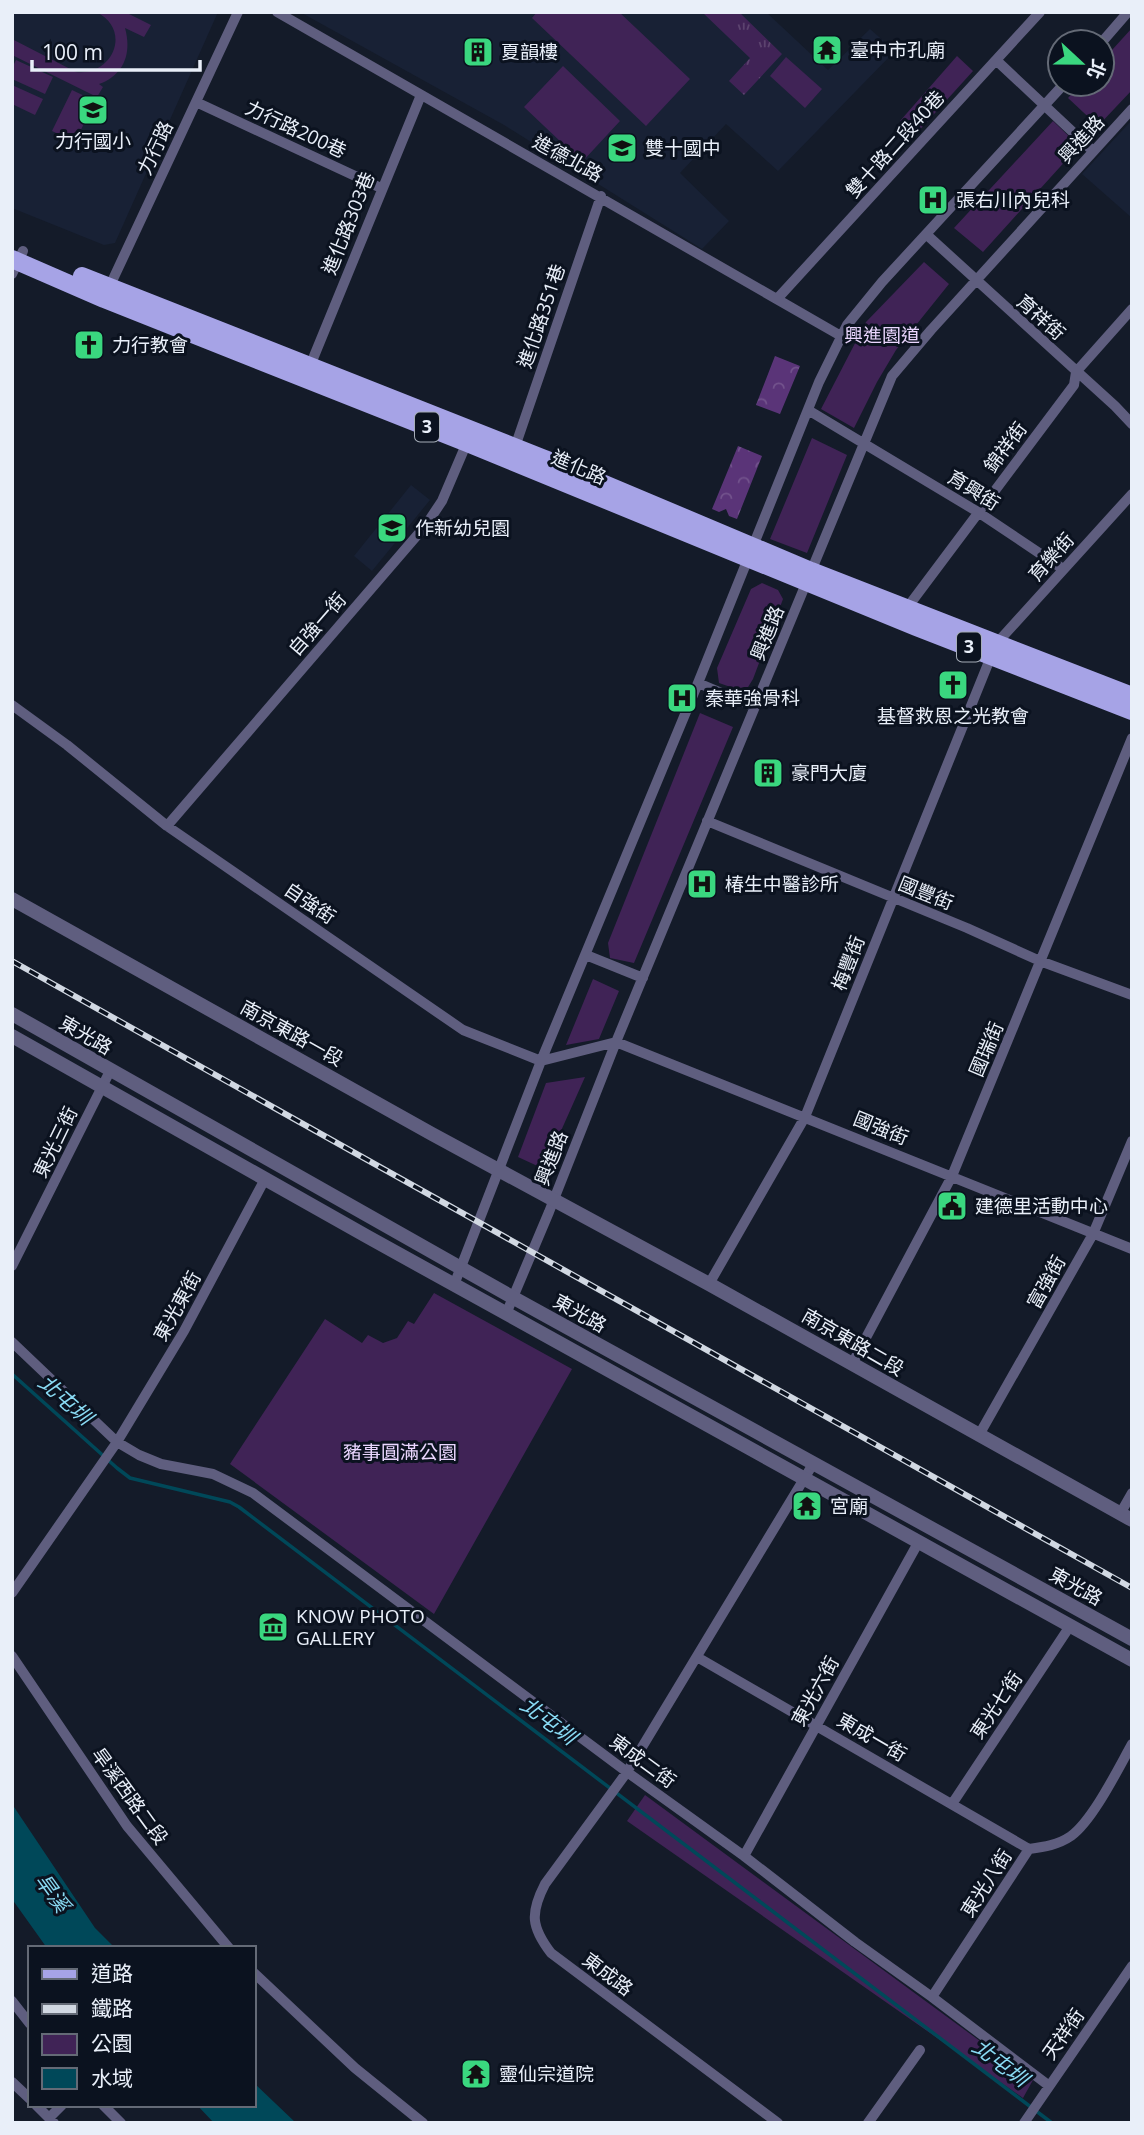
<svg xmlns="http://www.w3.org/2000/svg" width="1144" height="2135" font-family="'Open Sans','Noto Sans TC',sans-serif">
  <defs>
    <pattern id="grass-tufts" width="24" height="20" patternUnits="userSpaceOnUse" patternTransform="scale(1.75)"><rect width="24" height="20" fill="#402356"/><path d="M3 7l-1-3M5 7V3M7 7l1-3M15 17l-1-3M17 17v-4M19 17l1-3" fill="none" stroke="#5c436f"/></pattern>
    <pattern id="forest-crowns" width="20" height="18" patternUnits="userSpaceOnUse" patternTransform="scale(1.75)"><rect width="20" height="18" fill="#5a3478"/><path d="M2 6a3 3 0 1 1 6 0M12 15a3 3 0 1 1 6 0" fill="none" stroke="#72528c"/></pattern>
  </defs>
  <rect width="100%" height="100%" fill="#141b29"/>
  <path fill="#182135" d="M 12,12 L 218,12 L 115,243 L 104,245 L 12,208 Z
    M 300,12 L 766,12 L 828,70 L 870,29 L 895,51 L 778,171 L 726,124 L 680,173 L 729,221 L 702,249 L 504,125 Z
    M 1132,120 L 1132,218 L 1082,174 Z
    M 411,485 L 430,500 L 372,571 L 354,556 Z"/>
  <path fill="url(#grass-tufts)" d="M 702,12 L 739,12 L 782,54 L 744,95 L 729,81 L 750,58 Z"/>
  <path fill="url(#forest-crowns)" d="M 775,356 L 800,366 L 780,414 L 756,405 Z
    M 738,446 L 762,456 L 737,519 L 729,516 L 726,509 L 719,512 L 712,509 Z"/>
  <path fill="#402356" d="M 96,12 L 125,12 L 151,25 L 144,37 L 125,28 C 132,53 124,75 99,84 L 103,87 L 97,97 L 12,55 L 12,39 L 76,72 C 114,76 132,29 96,12 Z
    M 537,12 L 619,12 L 690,79 L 646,126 L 532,18 Z
    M 1132,28 L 1132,90 L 1098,126 L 1068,98 L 1081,84 L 1102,84 L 1102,61 Z
    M 957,56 L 973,71 L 915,135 L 900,121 Z
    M 786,57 L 822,89 L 805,108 L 770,76 Z
    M 16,60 L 53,77 L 45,94 L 12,79 L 12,68 Z
    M 563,66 L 620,121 L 582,162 L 524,107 Z
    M 12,85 L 43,99 L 35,115 L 12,104 Z
    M 72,90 L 95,101 L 75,142 L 52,131 Z
    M 1053,121 L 1079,146 L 983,252 L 954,228 Z
    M 924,262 L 949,284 L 896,350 L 877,382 L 854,428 L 821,409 L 866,322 Z
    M 812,438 L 847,455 L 807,553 L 770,539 Z
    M 762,583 L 778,590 L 783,599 L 753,679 L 745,692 L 719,683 L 717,668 L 751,589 Z
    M 700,713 L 733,727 L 634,963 L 610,958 L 608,943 Z
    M 593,979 L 619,991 L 599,1039 L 566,1045 Z
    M 585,1077 L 544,1169 L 518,1157 L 546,1083 Z
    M 434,1293 L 572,1369 L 434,1614 L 230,1464 L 325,1319 L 362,1343 L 368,1335 L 383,1343 L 397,1338 L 408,1321 L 414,1324 Z
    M 645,1795 L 1033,2080 L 1023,2098 L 627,1821 Z"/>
  <path fill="#004859" d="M 12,1804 L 95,1928 L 115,1948 L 47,1948 L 12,1899 Z
    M 254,2083 L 296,2123 L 214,2123 L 197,2105 L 254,2105 Z"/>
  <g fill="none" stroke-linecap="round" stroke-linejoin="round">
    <path stroke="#004859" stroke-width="3.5" d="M 12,1374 L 117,1468 L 130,1478 L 230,1502 L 239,1507 L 1052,2123"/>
    <path stroke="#5f5e7f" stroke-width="10" d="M 277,12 L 841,336
      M 1102,42 L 1128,12
      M 996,60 L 1093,151
      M 196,102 L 381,188
      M 927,235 L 1115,406 L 1132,424
      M 12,274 L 23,251
      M 107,292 L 238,12
      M 777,299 L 1040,12
      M 310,366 L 421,95
      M 808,410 L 978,512 L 1063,569
      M 515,447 L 601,196
      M 907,608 L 1074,385 L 1076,372 L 1132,309
      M 698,683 L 755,707
      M 12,705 L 67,745 L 167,826 L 463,1030 L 541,1061 L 616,1042 L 1132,1249
      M 707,821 L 967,928 L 1040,961 L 1132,995
      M 167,826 L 426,525 L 442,501 L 468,440
      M 586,955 L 643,978
      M 12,1266 L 110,1071
      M 709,1284 L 805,1117 L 996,644 L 1132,494
      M 454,1285 L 541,1061 L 698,683 L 819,382 L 847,325 L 882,282 L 1064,84
      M 506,1314 L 549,1212 L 616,1042 L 892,376 L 931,330 L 1132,109
      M 12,1342 L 117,1442 L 139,1455 L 161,1464 L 213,1474 L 253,1493 L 627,1772 L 744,1856 L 855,1942 L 932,1997 L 1048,2085
      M 852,1364 L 952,1176 L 1132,738
      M 979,1435 L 1093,1234 L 1132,1141
      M 1120,1514 L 1132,1493
      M 12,1593 L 117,1442 L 184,1331 L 265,1179
      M 12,1656 L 127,1826 L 229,1948
      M 697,1657 L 1029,1849
      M 952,1804 L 1070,1626
      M 744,1856 L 918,1543
      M 254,1973 L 355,2068 L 423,2123
      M 932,1997 L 1029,1849 C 1044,1847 1058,1845 1071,1836 C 1093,1820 1118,1769 1132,1744
      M 12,2001 L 30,2024
      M 12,2082 L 30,2099
      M 36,2105 L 54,2123
      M 103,2105 L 121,2123
      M 49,2118 L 62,2105
      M 778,2123 L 551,1953 C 531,1927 530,1913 545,1884 L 627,1772 L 813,1464
      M 868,2123 L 920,2050
      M 1024,2123 L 1132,1966"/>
    <path stroke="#5f5e7f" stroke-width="14" d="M 12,899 L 432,1134 L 709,1284 L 1132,1520
      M 12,1014 L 512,1297 L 1132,1639
      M 12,1036 L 368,1237 L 1132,1660"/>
    <path stroke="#a6a3e6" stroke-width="18" d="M 12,259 L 104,299 L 467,443 L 916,627 L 1132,711
      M 82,276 L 545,459 L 811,571 L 1132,696"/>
    <g stroke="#d1d8e2" stroke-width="6">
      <path id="rail" d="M 12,961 L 1132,1588"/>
    </g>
    <use href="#rail" stroke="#0b121f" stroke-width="3.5" stroke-dasharray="10" stroke-linecap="butt"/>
  </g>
  <defs>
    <g id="temple-square" transform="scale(1.575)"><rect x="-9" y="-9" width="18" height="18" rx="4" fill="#3ad77f" stroke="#0b121f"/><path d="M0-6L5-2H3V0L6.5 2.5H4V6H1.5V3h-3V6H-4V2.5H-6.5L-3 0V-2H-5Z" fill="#111"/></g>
    <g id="building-square" transform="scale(1.575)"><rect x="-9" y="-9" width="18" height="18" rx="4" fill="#3ad77f" stroke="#0b121f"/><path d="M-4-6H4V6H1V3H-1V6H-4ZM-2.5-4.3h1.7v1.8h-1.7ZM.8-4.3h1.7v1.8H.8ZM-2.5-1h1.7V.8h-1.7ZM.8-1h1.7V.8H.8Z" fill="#111"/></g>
    <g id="school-square" transform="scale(1.575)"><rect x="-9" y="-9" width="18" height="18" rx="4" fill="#3ad77f" stroke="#0b121f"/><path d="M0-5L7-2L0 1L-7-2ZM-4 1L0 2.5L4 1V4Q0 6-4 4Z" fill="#111"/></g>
    <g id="hospital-square" transform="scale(1.575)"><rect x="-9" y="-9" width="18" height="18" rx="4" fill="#3ad77f" stroke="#0b121f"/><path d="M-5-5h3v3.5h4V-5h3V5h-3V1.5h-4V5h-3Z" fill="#111"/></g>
    <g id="church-square" transform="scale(1.575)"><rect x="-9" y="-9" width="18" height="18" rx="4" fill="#3ad77f" stroke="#0b121f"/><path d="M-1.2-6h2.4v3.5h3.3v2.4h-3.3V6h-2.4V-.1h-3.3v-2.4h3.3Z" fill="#111"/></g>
    <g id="civic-square" transform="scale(1.575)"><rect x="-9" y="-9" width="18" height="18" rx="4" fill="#3ad77f" stroke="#0b121f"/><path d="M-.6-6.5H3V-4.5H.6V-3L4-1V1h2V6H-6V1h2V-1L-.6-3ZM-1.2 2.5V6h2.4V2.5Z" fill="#111"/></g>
    <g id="museum-square" transform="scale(1.575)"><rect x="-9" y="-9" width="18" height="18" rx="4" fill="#3ad77f" stroke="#0b121f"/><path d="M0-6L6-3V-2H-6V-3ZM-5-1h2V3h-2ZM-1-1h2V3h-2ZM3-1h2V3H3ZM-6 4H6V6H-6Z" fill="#111"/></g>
  </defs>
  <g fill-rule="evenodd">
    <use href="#temple-square" x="827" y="50"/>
    <use href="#building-square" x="478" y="52"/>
    <use href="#school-square" x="93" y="110"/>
    <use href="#school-square" x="622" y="148"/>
    <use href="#hospital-square" x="933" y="200"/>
    <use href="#church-square" x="89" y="345"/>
    <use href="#school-square" x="392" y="528"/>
    <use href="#church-square" x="953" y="685"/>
    <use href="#hospital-square" x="682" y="698"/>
    <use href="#building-square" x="768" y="773"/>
    <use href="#hospital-square" x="702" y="884"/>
    <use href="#civic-square" x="952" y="1206"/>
    <use href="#temple-square" x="807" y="1506"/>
    <use href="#museum-square" x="273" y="1627"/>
    <use href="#temple-square" x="476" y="2074"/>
  </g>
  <g text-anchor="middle" stroke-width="6" stroke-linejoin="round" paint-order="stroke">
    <g fill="#0b121f" stroke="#a6adb8" stroke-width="2">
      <rect x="415" y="412.5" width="24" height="29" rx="5"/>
      <rect x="957" y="632.5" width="24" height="29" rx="5"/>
    </g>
    <g font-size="18" font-weight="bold" fill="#e9eff9">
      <text x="427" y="433">3</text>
      <text x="969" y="653">3</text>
    </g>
    <g font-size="19" fill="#e9eff9" stroke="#0b121f" text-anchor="start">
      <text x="850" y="57">臺中市孔廟</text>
      <text x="501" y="59">夏韻樓</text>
      <text x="93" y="148" text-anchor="middle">力行國小</text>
      <text x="645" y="155">雙十國中</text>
      <text x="956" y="207">張右川內兒科</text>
      <text x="112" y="352">力行教會</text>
      <text x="415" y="535">作新幼兒園</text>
      <text x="705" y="705">秦華強骨科</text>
      <text x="953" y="723" text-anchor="middle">基督救恩之光教會</text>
      <text x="791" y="780">豪門大廈</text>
      <text x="725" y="891">椿生中醫診所</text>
      <text x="975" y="1213">建德里活動中心</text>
      <text x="830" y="1513">宮廟</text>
      <text x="296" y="1623">KNOW PHOTO<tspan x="296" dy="22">GALLERY</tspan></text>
      <text x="499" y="2081">靈仙宗道院</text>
    </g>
    <g font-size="19" fill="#e9eff9" stroke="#0b121f">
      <text transform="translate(296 129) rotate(25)" y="7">力行路200巷</text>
      <text transform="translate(1081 139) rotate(-47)" y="7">興進路</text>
      <text transform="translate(895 144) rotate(-48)" y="7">雙十路二段40巷</text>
      <text transform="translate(155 148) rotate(-65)" y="7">力行路</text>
      <text transform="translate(568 158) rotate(29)" y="7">進德北路</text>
      <text transform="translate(348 223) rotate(-68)" y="7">進化路303巷</text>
      <text transform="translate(541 316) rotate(-71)" y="7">進化路351巷</text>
      <text transform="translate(1041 317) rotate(42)" y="7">育祥街</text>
      <text transform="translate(1005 447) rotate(-53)" y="7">錦祥街</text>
      <text transform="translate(579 467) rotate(23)" y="7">進化路</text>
      <text transform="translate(974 490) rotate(32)" y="7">育興街</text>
      <text transform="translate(1051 557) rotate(-48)" y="7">育樂街</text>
      <text transform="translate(317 624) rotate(-49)" y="7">自強一街</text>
      <text transform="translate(767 633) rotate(-68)" y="7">興進路</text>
      <text transform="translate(926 893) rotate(22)" y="7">國豐街</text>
      <text transform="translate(310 903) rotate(34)" y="7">自強街</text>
      <text transform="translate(848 963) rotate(-69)" y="7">梅豐街</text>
      <text transform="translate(292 1033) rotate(29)" y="7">南京東路一段</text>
      <text transform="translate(86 1035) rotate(30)" y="7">東光路</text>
      <text transform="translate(986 1049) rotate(-67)" y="7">國瑞街</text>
      <text transform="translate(881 1128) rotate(22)" y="7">國強街</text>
      <text transform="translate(55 1142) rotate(-64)" y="7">東光三街</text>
      <text transform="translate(551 1158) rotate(-69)" y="7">興進路</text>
      <text transform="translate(1046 1282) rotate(-61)" y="7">富強街</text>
      <text transform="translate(177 1306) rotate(-61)" y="7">東光東街</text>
      <text transform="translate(580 1313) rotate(29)" y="7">東光路</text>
      <text transform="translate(853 1342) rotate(30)" y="7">南京東路二段</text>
      <text transform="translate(1076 1586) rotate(29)" y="7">東光路</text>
      <text transform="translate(815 1691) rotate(-61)" y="7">東光六街</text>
      <text transform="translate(996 1705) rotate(-56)" y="7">東光七街</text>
      <text transform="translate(872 1737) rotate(30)" y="7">東成一街</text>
      <text transform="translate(643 1761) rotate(36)" y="7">東成二街</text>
      <text transform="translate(130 1796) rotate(54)" y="7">旱溪西路二段</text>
      <text transform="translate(986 1883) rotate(-57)" y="7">東光八街</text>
      <text transform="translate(608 1974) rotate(37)" y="7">東成路</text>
      <text transform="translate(1063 2034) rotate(-55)" y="7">天祥街</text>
    </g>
    <g font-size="19" fill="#ead6fe" stroke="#0b121f">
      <text x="882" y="342">興進園道</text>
      <text x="400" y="1459">豬事圓滿公園</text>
    </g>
    <g font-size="21" font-style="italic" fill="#89daf3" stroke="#0b121f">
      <text transform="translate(65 1400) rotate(41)" y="7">北屯圳</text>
      <text transform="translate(548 1721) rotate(37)" y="7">北屯圳</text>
      <text transform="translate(52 1893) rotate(54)" y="7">旱溪</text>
      <text transform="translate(1000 2063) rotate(37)" y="7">北屯圳</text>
    </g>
  </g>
  <rect width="1144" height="2135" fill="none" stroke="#e9eff9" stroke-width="28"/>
  <rect x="28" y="1946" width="228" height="161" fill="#0b121f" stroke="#646a76" stroke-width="2"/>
  <rect x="42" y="1969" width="35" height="10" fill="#a6a3e6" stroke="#646a76" stroke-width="2"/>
  <text x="91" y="1981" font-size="21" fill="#e9eff9">道路</text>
  <rect x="42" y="2004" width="35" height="10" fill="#d1d8e2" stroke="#646a76" stroke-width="2"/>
  <text x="91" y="2016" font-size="21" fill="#e9eff9">鐵路</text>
  <rect x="42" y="2034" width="35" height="21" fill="#402356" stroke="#646a76" stroke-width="2"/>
  <text x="91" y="2051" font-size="21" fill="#e9eff9">公園</text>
  <rect x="42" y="2068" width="35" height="21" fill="#004859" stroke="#646a76" stroke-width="2"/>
  <text x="91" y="2086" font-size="21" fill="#e9eff9">水域</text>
  <g transform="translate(1081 63) rotate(112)"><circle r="33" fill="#0b121f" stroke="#646a76" stroke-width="2"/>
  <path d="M0-5L12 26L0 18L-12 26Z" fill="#3ad77f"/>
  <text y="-10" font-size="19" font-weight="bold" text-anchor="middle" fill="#e9eff9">北</text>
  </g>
  <path d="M32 60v10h168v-10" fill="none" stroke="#e9eff9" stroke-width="3.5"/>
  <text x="42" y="60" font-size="21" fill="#e9eff9" stroke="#0b121f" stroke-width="5" paint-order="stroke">100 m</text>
</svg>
